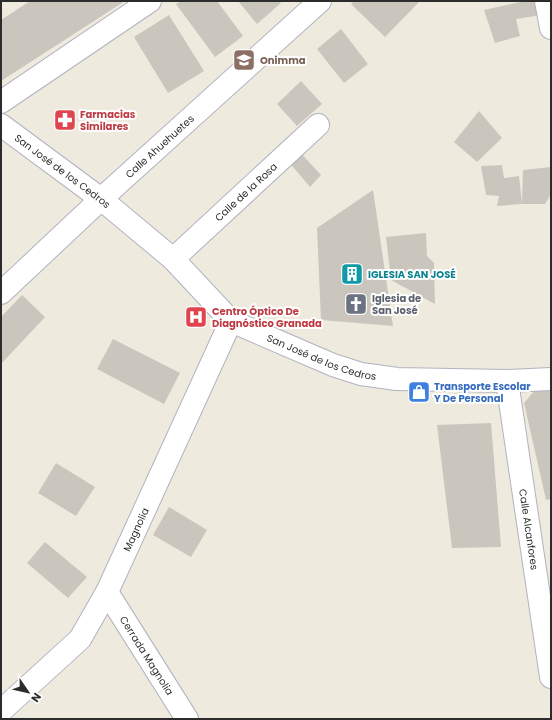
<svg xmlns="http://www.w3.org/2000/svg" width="552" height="720" font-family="Poppins,sans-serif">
  <rect width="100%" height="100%" fill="#efeade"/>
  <path fill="#cac6be" d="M 30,1 L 125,1 L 1,81 L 1,20 Z
    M 181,1 L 217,1 L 243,36 L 215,57 L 176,4 Z
    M 238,1 L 279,1 L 281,3 L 257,24 Z
    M 354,1 L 420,1 L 385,37 L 351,4 Z
    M 525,1 L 538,1 L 542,15 L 516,19 L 520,36 L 495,43 L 484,10 Z
    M 169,15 L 204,71 L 168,93 L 134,37 Z
    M 341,29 L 368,64 L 344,83 L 317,49 Z
    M 301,81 L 322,104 L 297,126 L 277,104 Z
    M 479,111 L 502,138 L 477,162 L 454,142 Z
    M 298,150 L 321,175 L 310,187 L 288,161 Z
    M 502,165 L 504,178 L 519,176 L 522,204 L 497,206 L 499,196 L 486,195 L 481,166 Z
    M 551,167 L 551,194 L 545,204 L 522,204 L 523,170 Z
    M 373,190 L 393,326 L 321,320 L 317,228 Z
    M 426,233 L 427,256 L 434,263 L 435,304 L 391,280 L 386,237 Z
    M 22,295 L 45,317 L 1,364 L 1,317 Z
    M 113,339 L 180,373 L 164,404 L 97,369 Z
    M 535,390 L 551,391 L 551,499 L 546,500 L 524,403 Z
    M 491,423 L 501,547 L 452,548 L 437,425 Z
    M 56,463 L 95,487 L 76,516 L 38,493 Z
    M 169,507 L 207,530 L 191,557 L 153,535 Z
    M 45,542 L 87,577 L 68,598 L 27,563 Z"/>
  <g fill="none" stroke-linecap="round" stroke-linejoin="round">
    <g stroke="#b2b2c1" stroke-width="24">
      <g id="minor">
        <path d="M 546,1 L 551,28"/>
        <path d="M 1,102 L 150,1"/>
        <path id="s1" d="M 1,125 L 101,199 L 173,259 L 231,321 L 333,365 L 361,374 L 397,379 L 507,381 L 551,379"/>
        <path id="s2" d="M 173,259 L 318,125"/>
        <path id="s3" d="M 1,293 L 101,199 L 320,1"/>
        <path id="s4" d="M 507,381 L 551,677"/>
        <path id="s5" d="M 107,592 L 187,719"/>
        <path id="s6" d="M 1,711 L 80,639 L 107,592 L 231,321"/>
      </g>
    </g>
    <use href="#minor" stroke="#fff" stroke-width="22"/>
  </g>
  <defs>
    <g id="school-square" transform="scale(1.15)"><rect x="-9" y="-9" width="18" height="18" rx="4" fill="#8d6e63" stroke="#fff"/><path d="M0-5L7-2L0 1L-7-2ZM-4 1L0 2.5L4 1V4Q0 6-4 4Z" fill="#fff"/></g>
    <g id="pharmacy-square" transform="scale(1.15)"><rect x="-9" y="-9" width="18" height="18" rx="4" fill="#e0444e" stroke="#fff"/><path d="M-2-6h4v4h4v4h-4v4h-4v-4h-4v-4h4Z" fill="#fff"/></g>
    <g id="building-square" transform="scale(1.15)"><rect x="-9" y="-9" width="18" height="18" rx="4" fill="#0f9aa8" stroke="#fff"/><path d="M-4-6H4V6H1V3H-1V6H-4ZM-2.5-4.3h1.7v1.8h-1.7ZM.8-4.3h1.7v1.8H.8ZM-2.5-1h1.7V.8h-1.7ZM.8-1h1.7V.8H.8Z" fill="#fff"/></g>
    <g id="church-square" transform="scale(1.15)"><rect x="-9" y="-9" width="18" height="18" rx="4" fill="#6b7280" stroke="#fff"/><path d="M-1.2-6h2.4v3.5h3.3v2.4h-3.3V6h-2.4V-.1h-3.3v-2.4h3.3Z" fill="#fff"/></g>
    <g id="hospital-square" transform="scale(1.15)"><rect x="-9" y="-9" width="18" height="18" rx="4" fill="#e0444e" stroke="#fff"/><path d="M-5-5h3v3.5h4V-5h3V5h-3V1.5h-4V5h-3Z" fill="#fff"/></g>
    <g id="shop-square" transform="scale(1.15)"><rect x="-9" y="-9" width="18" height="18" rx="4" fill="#3f7fe0" stroke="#fff"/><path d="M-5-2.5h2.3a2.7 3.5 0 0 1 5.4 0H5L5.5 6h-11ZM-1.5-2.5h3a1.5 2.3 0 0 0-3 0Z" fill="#fff"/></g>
  </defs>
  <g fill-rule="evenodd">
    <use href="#school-square" x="244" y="60"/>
    <use href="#pharmacy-square" x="65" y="120"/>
    <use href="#building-square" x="352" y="274"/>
    <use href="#church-square" x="356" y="304"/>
    <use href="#hospital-square" x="196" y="317"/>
    <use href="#shop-square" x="419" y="392"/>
  </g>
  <g text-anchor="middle" stroke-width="4" stroke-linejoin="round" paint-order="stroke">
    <g font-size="10" font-weight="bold" fill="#785e54" stroke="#fff" text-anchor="start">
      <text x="260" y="64">Onimma</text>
    </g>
    <g font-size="10" font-weight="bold" fill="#be3a42" stroke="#fff" text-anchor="start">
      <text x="80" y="118">Farmacias<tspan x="80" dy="12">Similares</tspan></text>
      <text x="212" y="315">Centro Óptico De<tspan x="212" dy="12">Diagnóstico Granada</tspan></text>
    </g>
    <g font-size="10" fill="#2c2c2c" stroke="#fff">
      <text dy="4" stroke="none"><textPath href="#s3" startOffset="216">Calle Ahuehuetes</textPath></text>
      <text dy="4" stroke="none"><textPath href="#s1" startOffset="77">San José de los Cedros</textPath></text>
      <text dy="4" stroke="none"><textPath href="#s2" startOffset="99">Calle de la Rosa</textPath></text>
      <text dy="4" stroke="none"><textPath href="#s1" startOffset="401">San José de los Cedros</textPath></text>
      <text dy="4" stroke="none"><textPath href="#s6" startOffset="230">Magnolia</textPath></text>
      <text dy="4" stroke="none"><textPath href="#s4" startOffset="150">Calle Alcanfores</textPath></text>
      <text dy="4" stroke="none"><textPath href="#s5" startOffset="75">Cerrada Magnolia</textPath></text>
    </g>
    <g font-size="10" font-weight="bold" fill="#0d838f" stroke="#fff" text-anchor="start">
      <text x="368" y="278">IGLESIA SAN JOSÉ</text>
    </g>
    <g font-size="10" font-weight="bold" fill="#5b616d" stroke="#fff" text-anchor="start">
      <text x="372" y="302">Iglesia de<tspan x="372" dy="12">San José</tspan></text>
    </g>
    <g font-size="10" font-weight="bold" fill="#366cbe" stroke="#fff" text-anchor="start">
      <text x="434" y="390">Transporte Escolar<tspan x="434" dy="12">Y De Personal</tspan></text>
    </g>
  </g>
  <rect width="552" height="720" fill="none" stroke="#2c2c2c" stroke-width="4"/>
  <g transform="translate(28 692) rotate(124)" stroke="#ffffff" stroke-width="3" paint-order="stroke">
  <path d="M0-3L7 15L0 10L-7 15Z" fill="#2c2c2c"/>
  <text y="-6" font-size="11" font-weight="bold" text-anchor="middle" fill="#2c2c2c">N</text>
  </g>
</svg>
